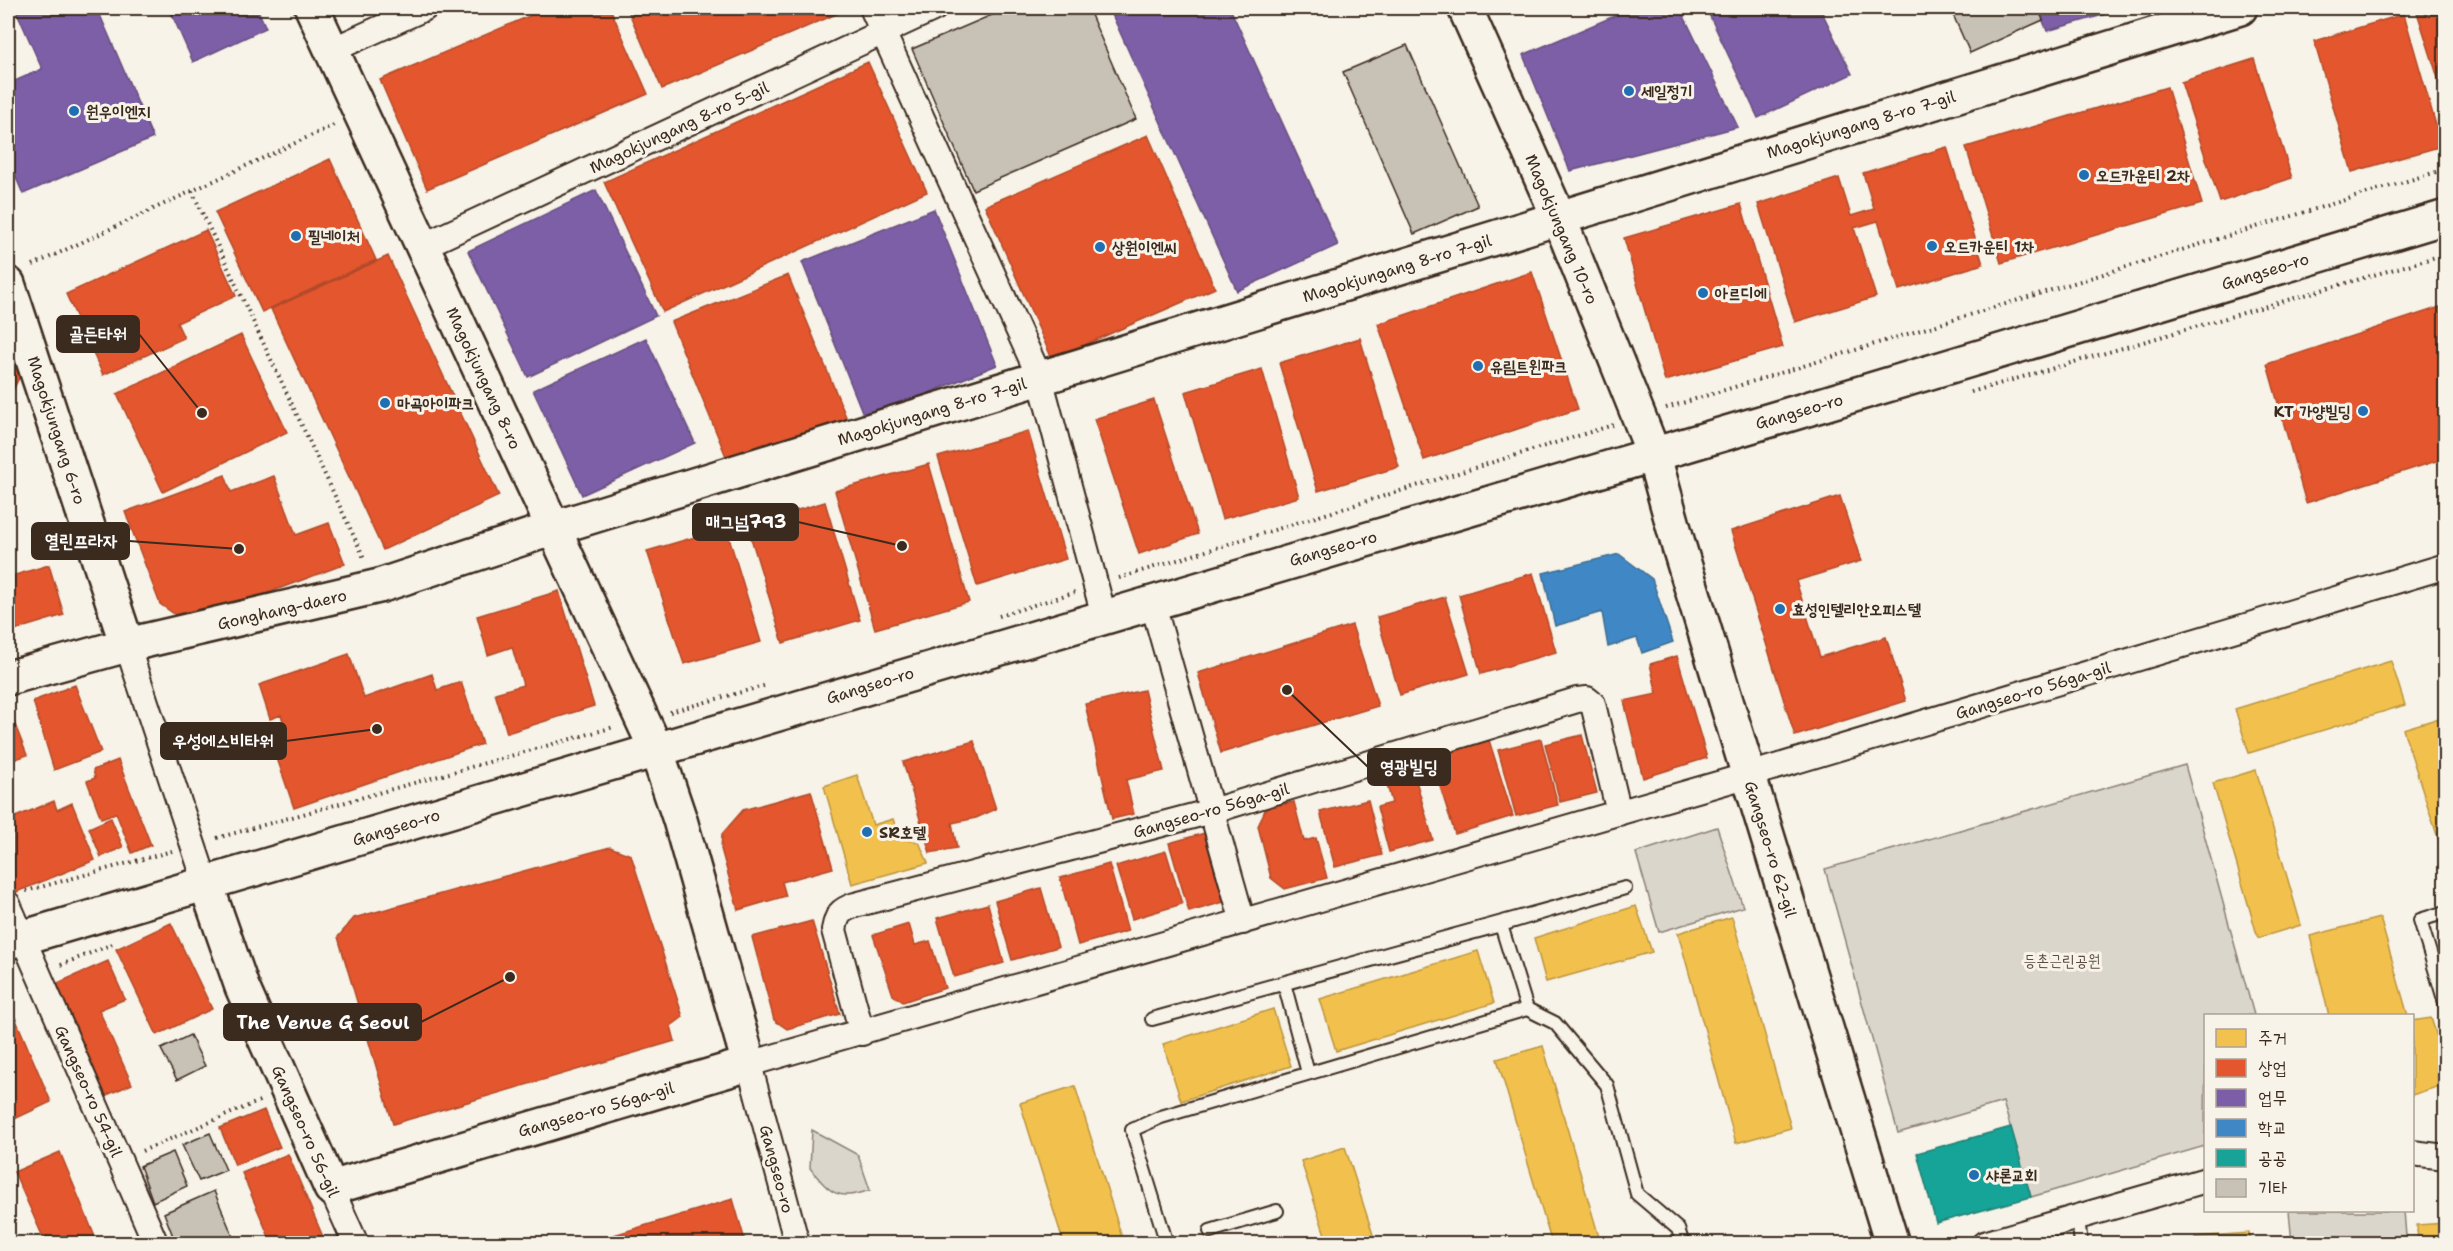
<svg xmlns="http://www.w3.org/2000/svg" width="2453" height="1251" font-family="'Shantell Sans','Poor Story',sans-serif">
  <rect width="100%" height="100%" fill="#f7f3e8"/>
  <filter id="ink" filterUnits="userSpaceOnUse"><feTurbulence type="fractalNoise" baseFrequency=".0167" numOctaves="2"/><feDisplacementMap in="SourceGraphic" scale="12" xChannelSelector="R" yChannelSelector="G"/><feConvolveMatrix kernelMatrix="1 2 1 2 8 2 1 2 1" color-interpolation-filters="sRGB"/></filter>
  <g filter="url(#ink)">
    <path fill="#dbd6cb" stroke="#8b8074" stroke-width="1.5" d="M 2185,765 L 2254,1015 L 2206,1016 L 2205,1146 L 2031,1197 L 2003,1102 L 1898,1133 L 1825,869 Z
      M 1717,827 L 1743,907 L 1659,932 L 1636,853 Z
      M 812,1130 L 858,1155 L 870,1190 C 838,1202 830,1193 810,1168 Z
      M 2289,1211 L 2404,1211 L 2406,1236 L 2292,1243 Z"/>
    <path fill="#f2c14e" stroke="#bb9440" stroke-width="1.5" d="M 2391,661 L 2405,705 L 2249,753 L 2235,709 Z
      M 2446,716 L 2446,863 L 2403,729 Z
      M 2256,770 L 2301,925 L 2258,938 L 2213,783 Z
      M 857,775 L 873,825 L 893,819 L 900,839 L 919,842 L 928,863 L 852,884 L 824,786 Z
      M 1636,906 L 1652,952 L 1546,982 L 1534,938 Z
      M 1732,917 L 1791,1128 L 1736,1143 L 1678,933 Z
      M 2380,918 L 2408,1016 L 2329,1016 L 2310,936 Z
      M 1478,951 L 1494,1003 L 1336,1051 L 1320,999 Z
      M 1273,1009 L 1291,1066 L 1181,1101 L 1163,1044 Z
      M 2431,1018 L 2446,1064 L 2446,1084 L 2412,1095 L 2412,1021 Z
      M 1543,1046 L 1601,1244 L 1552,1244 L 1497,1059 Z
      M 1075,1086 L 1124,1244 L 1064,1244 L 1020,1103 Z
      M 1345,1147 L 1376,1244 L 1328,1244 L 1301,1161 Z
      M 2446,1223 L 2446,1244 L 2418,1244 L 2417,1225 Z
      M 2249,1233 L 2250,1244 L 2195,1244 L 2195,1237 Z
      M 891,1237 L 893,1244 L 871,1244 Z"/>
    <path fill="#e4572e" stroke="#b14a29" stroke-width="1.5" d="M 548,8 L 610,8 L 648,94 L 427,189 L 380,80 Z
      M 627,8 L 839,8 L 841,12 L 662,89 Z
      M 2422,8 L 2446,8 L 2446,103 L 2416,9 Z
      M 2404,14 L 2442,146 L 2352,172 L 2314,41 Z
      M 2254,59 L 2292,178 L 2220,202 L 2181,82 Z
      M 868,62 L 927,192 L 663,312 L 604,182 Z
      M 2167,87 L 2202,204 L 2001,263 L 1966,147 Z
      M 1148,135 L 1215,288 L 1052,359 L 985,206 Z
      M 1947,147 L 1983,264 L 1899,290 L 1878,221 L 1854,228 L 1876,297 L 1795,322 L 1758,204 L 1839,178 L 1851,216 L 1874,209 L 1863,173 Z
      M 330,159 L 376,260 L 262,312 L 215,212 Z
      M 1741,204 L 1783,347 L 1665,381 L 1624,238 Z
      M 206,230 L 236,296 L 177,323 L 184,338 L 103,375 L 66,294 Z
      M 388,256 L 499,496 L 383,550 L 271,309 Z
      M 1532,272 L 1578,409 L 1424,460 L 1378,324 Z
      M 788,275 L 847,419 L 730,466 L 671,322 Z
      M 2446,305 L 2446,458 L 2306,503 L 2267,364 Z
      M 241,335 L 287,432 L 163,492 L 117,394 Z
      M 1360,338 L 1399,467 L 1318,491 L 1279,363 Z
      M 8,354 L 26,364 L 8,400 Z
      M 1262,369 L 1299,497 L 1222,519 L 1185,392 Z
      M 1154,400 L 1198,534 L 1139,554 L 1094,419 Z
      M 1028,431 L 1066,559 L 977,586 L 938,457 Z
      M 929,464 L 969,602 L 875,629 L 835,491 Z
      M 225,475 L 231,492 L 274,476 L 296,535 L 329,523 L 345,564 L 187,623 L 160,604 L 125,512 Z
      M 1840,496 L 1861,561 L 1796,581 L 1820,657 L 1886,637 L 1906,701 L 1795,736 L 1731,531 Z
      M 825,502 L 860,620 L 783,643 L 747,525 Z
      M 726,528 L 761,642 L 684,664 L 647,551 Z
      M 49,565 L 64,615 L 8,632 L 8,577 Z
      M 1533,573 L 1556,652 L 1481,674 L 1459,595 Z
      M 559,591 L 594,706 L 507,733 L 495,693 L 523,685 L 512,647 L 488,655 L 477,616 Z
      M 1445,597 L 1469,674 L 1400,695 L 1377,617 Z
      M 1352,625 L 1378,706 L 1221,753 L 1198,673 Z
      M 349,654 L 364,698 L 432,674 L 437,690 L 461,682 L 482,744 L 294,808 L 268,732 L 285,727 L 281,715 L 270,719 L 259,685 Z
      M 1677,656 L 1707,758 L 1643,778 L 1624,701 L 1657,694 L 1650,664 Z
      M 75,685 L 101,752 L 54,770 L 33,701 Z
      M 1144,690 L 1164,771 L 1126,780 L 1134,814 L 1112,819 L 1085,704 Z
      M 8,707 L 27,755 L 8,762 Z
      M 1582,735 L 1597,793 L 1560,802 L 1545,744 Z
      M 1488,737 L 1513,816 L 1455,834 L 1430,755 Z
      M 1541,739 L 1558,805 L 1516,816 L 1498,750 Z
      M 974,741 L 996,809 L 976,818 L 952,823 L 957,848 L 930,853 L 903,762 Z
      M 118,760 L 151,845 L 132,853 L 116,813 L 101,818 L 87,781 L 95,778 L 93,770 Z
      M 1413,770 L 1433,840 L 1389,852 L 1377,807 L 1392,803 L 1385,778 Z
      M 811,791 L 833,868 L 782,882 L 786,896 L 738,910 L 721,849 L 722,834 L 743,810 Z
      M 1368,800 L 1382,855 L 1335,867 L 1320,812 Z
      M 54,801 L 57,810 L 72,803 L 95,860 L 14,893 L 8,876 L 8,820 Z
      M 1294,802 L 1304,841 L 1316,838 L 1327,878 L 1285,889 L 1271,878 L 1258,826 L 1266,808 Z
      M 111,818 L 123,847 L 101,857 L 89,828 Z
      M 1212,831 L 1231,900 L 1189,912 L 1169,843 Z
      M 610,847 L 631,855 L 683,1017 L 671,1026 L 675,1041 L 393,1124 L 338,937 L 354,918 Z
      M 1166,851 L 1182,904 L 1132,919 L 1116,866 Z
      M 1109,864 L 1128,931 L 1078,945 L 1060,878 Z
      M 1041,888 L 1058,947 L 1012,960 L 995,901 Z
      M 988,904 L 1004,963 L 954,977 L 937,918 Z
      M 812,921 L 840,1014 L 787,1029 L 774,1020 L 752,937 Z
      M 171,923 L 212,1009 L 157,1035 L 116,949 Z
      M 909,924 L 915,945 L 930,941 L 945,988 L 903,1002 L 893,995 L 873,935 Z
      M 108,961 L 125,999 L 99,1010 L 132,1084 L 100,1098 L 51,986 Z
      M 8,1001 L 51,1102 L 8,1122 Z
      M 264,1110 L 280,1147 L 235,1165 L 220,1128 Z
      M 60,1152 L 98,1244 L 46,1244 L 14,1172 Z
      M 288,1154 L 326,1244 L 272,1244 L 242,1173 Z
      M 733,1199 L 746,1244 L 584,1244 Z"/>
    <path fill="#7b5ea7" stroke="#684e7e" stroke-width="1.5" d="M 15,8 L 97,8 L 153,138 L 23,194 L 8,159 L 8,84 L 42,69 Z
      M 169,8 L 257,8 L 266,28 L 193,62 Z
      M 1109,8 L 1230,8 L 1338,245 L 1237,291 Z
      M 1633,8 L 1680,8 L 1738,127 L 1570,171 L 1523,55 Z
      M 1706,8 L 1820,8 L 1852,74 L 1758,118 Z
      M 2038,8 L 2127,8 L 2047,31 Z
      M 596,190 L 656,316 L 528,377 L 468,251 Z
      M 934,209 L 997,365 L 865,419 L 802,262 Z
      M 646,338 L 695,443 L 582,495 L 533,390 Z"/>
    <path fill="#3f88c5" stroke="#3e6c93" stroke-width="1.5" d="M 1619,554 L 1652,579 L 1673,642 L 1642,653 L 1637,638 L 1608,647 L 1602,612 L 1555,626 L 1543,573 Z"/>
    <path fill="#17a398" stroke="#227f73" stroke-width="1.5" d="M 2011,1127 L 2031,1197 L 1936,1223 L 1917,1153 Z"/>
    <path fill="#c8c1b6" stroke="#3b2a1e" stroke-width="1.5" d="M 1008,8 L 1088,8 L 1136,119 L 973,190 L 912,49 Z
      M 1950,8 L 2038,8 L 2043,20 L 1970,53 Z
      M 1407,45 L 1478,206 L 1414,234 L 1343,72 Z
      M 190,1035 L 205,1066 L 177,1080 L 161,1049 Z
      M 210,1133 L 226,1170 L 199,1181 L 182,1145 Z
      M 173,1152 L 187,1186 L 153,1202 L 140,1166 Z
      M 214,1191 L 236,1244 L 176,1244 L 164,1213 Z"/>
    <g fill="none" stroke-linecap="round" stroke-linejoin="round">
      <g stroke="#3b2a1e" stroke-width="16">
        <path id="lane" d="M 2446,912 L 2420,920 L 2446,1006
          M 1501,925 L 1152,1019 L 1625,888 L 1501,925 L 1527,1009
          M 1284,983 L 1308,1073
          M 2078,1218 L 2081,1244
          M 1210,1231 L 1277,1211
          M 1167,1244 L 1132,1130 L 1161,1117 L 1527,1009 L 1555,1023 L 1607,1085 L 1637,1194 L 1678,1229 L 1683,1244"/>
      </g>
      <g stroke="#3b2a1e" stroke-width="28">
        <path id="street" d="M 872,8 L 1040,378 L 1104,616
          M 332,50 L 425,8
          M 423,246 L 935,8
          M 1152,601 L 1243,922
          M 127,645 L 206,884
          M 8,904 L 156,1244
          M 862,1033 L 834,930 C 837,914 840,910 855,905 L 1212,811 L 1577,700 L 1587,699 L 1593,704 L 1619,813
          M 2412,1153 L 2446,1157
          M 331,1188 L 356,1244
          M 797,1244 L 749,1064 L 1749,775 L 2446,566
          M 1984,1244 L 2206,1180"/>
      </g>
      <g stroke="#3b2a1e" stroke-width="38">
        <path id="secondary" d="M 1465,8 L 1559,218 L 1639,417 L 1653,453 L 1679,547 L 1892,1244
          M 8,284 L 127,645
          M 8,678 L 127,645 L 379,586 L 554,528 L 2240,8
          M 206,884 L 242,987 L 331,1188 L 749,1064 L 680,820 L 656,749 L 312,8
          M 8,942 L 1784,416 L 2446,217"/>
      </g>
      <path stroke="#3b2a1e" stroke-width="4" stroke-dasharray="1.5 4.5" stroke-linecap="butt" d="M 192,191 L 365,560
        M 33,265 L 336,124
        M 1971,392 L 2446,254
        M 1666,408 L 2446,169
        M 1119,578 L 1613,425
        M 999,616 L 1075,592
        M 670,712 L 767,685
        M 217,838 L 614,727
        M 26,891 L 172,851
        M 61,965 L 115,943
        M 8,987 L 18,983
        M 142,1151 L 262,1100"/>
      <use href="#lane" stroke="#f7f3e8" stroke-width="12"/>
      <use href="#street" stroke="#f7f3e8" stroke-width="24"/>
      <use href="#secondary" stroke="#f7f3e8" stroke-width="33"/>
    </g>
  </g>
  <g fill="#1f6fb2" stroke="#f7f3e8" stroke-width="2">
    <circle cx="1629" cy="91" r="6"/>
    <circle cx="74" cy="111" r="6"/>
    <circle cx="2084" cy="175" r="6"/>
    <circle cx="296" cy="236" r="6"/>
    <circle cx="1932" cy="246" r="6"/>
    <circle cx="1100" cy="247" r="6"/>
    <circle cx="1703" cy="293" r="6"/>
    <circle cx="1478" cy="366" r="6"/>
    <circle cx="385" cy="403" r="6"/>
    <circle cx="2363" cy="411" r="6"/>
    <circle cx="1780" cy="609" r="6"/>
    <circle cx="867" cy="832" r="6"/>
    <circle cx="1974" cy="1175" r="6"/>
  </g>
  <g text-anchor="middle" stroke-width="6" stroke-linejoin="round" paint-order="stroke">
    <g font-size="16" font-weight="bold" fill="#3b2a1e" stroke="#f7f3e8" text-anchor="start">
      <text x="1641" y="97">세일정기</text>
      <text x="86" y="117">원우이엔지</text>
      <text x="2096" y="181">오드카운티 2차</text>
      <text x="308" y="242">필네이처</text>
      <text x="1944" y="252">오드카운티 1차</text>
      <text x="1112" y="253">상원이엔씨</text>
      <text x="1715" y="299">아르디에</text>
      <text x="1490" y="372">유림트윈파크</text>
      <text x="397" y="409">마곡아이파크</text>
      <text x="2351" y="417" text-anchor="end">KT 가양빌딩</text>
      <text x="1792" y="615">효성인텔리안오피스텔</text>
      <text x="879" y="838">SR호텔</text>
      <text x="1986" y="1181">샤론교회</text>
    </g>
    <g font-size="16" fill="#3b2a1e" stroke="#f7f3e8">
      <text transform="translate(1861 124) rotate(-17)" y="6">Magokjungang 8-ro 7-gil</text>
      <text transform="translate(679 127) rotate(-25)" y="6">Magokjungang 8-ro 5-gil</text>
      <text transform="translate(1562 229) rotate(67)" y="6">Magokjungang 10-ro</text>
      <text transform="translate(1397 268) rotate(-17)" y="6">Magokjungang 8-ro 7-gil</text>
      <text transform="translate(2265 271) rotate(-17)" y="6">Gangseo-ro</text>
      <text transform="translate(484 378) rotate(65)" y="6">Magokjungang 8-ro</text>
      <text transform="translate(932 411) rotate(-17)" y="6">Magokjungang 8-ro 7-gil</text>
      <text transform="translate(1799 411) rotate(-16)" y="6">Gangseo-ro</text>
      <text transform="translate(57 430) rotate(72)" y="6">Magokjungang 6-ro</text>
      <text transform="translate(1333 548) rotate(-16)" y="6">Gangseo-ro</text>
      <text transform="translate(282 609) rotate(-13)" y="6">Gonghang-daero</text>
      <text transform="translate(870 685) rotate(-17)" y="6">Gangseo-ro</text>
      <text transform="translate(2033 690) rotate(-17)" y="6">Gangseo-ro 56ga-gil</text>
      <text transform="translate(1211 810) rotate(-16)" y="6">Gangseo-ro 56ga-gil</text>
      <text transform="translate(396 827) rotate(-17)" y="6">Gangseo-ro</text>
      <text transform="translate(1771 849) rotate(73)" y="6">Gangseo-ro 62-gil</text>
      <text transform="translate(89 1091) rotate(66)" y="6">Gangseo-ro 54-gil</text>
      <text transform="translate(596 1109) rotate(-16)" y="6">Gangseo-ro 56ga-gil</text>
      <text transform="translate(306 1131) rotate(66)" y="6">Gangseo-ro 56-gil</text>
      <text transform="translate(777 1169) rotate(75)" y="6">Gangseo-ro</text>
    </g>
    <g font-size="16" fill="#5b4c41" stroke="#f7f3e8">
      <text x="2062" y="966">등촌근린공원</text>
    </g>
  </g>
  <path fill="none" stroke="#3b2a1e" stroke-width="2" d="M202 413L139 334M902 546L798 522M239 549L129 541M377 729L286 741M1287 690L1368 767M510 977L421 1022"/>
  <g fill="#3b2a1e" stroke="#f7f3e8" stroke-width="2">
    <circle cx="202" cy="413" r="6"/>
    <circle cx="902" cy="546" r="6"/>
    <circle cx="239" cy="549" r="6"/>
    <circle cx="377" cy="729" r="6"/>
    <circle cx="1287" cy="690" r="6"/>
    <circle cx="510" cy="977" r="6"/>
  </g>
  <g fill="#3b2a1e" stroke="#3b2a1e" stroke-width="2">
    <rect x="57" y="316" width="82" height="36" rx="6"/>
    <rect x="693" y="504" width="105" height="36" rx="6"/>
    <rect x="32" y="523" width="97" height="36" rx="6"/>
    <rect x="161" y="723" width="125" height="36" rx="6"/>
    <rect x="1368" y="749" width="82" height="36" rx="6"/>
    <rect x="224" y="1004" width="197" height="36" rx="6"/>
  </g>
  <g font-size="18" text-anchor="middle" font-weight="bold" fill="#fff">
    <text x="98" y="340">골든타워</text>
    <text x="746" y="528">매그넘793</text>
    <text x="81" y="547">열린프라자</text>
    <text x="223" y="747">우성에스비타워</text>
    <text x="1409" y="773">영광빌딩</text>
    <text x="323" y="1029">The Venue G Seoul</text>
  </g>
  <rect width="2453" height="1251" fill="none" stroke="#f7f3e8" stroke-width="30"/>
  <rect x="15" y="15" width="2423" height="1221" fill="none" stroke="#3b2a1e" stroke-width="2" filter="url(#ink)"/>
  <rect x="2204" y="1014" width="210" height="198" fill="#f7f3e8" stroke="#aca397" stroke-width="1.5"/>
  <rect x="2216" y="1029" width="30" height="18" fill="#f2c14e" stroke="#aca397" stroke-width="1.5"/>
  <text x="2258" y="1044" font-size="18" fill="#3b2a1e">주거</text>
  <rect x="2216" y="1059" width="30" height="18" fill="#e4572e" stroke="#aca397" stroke-width="1.5"/>
  <text x="2258" y="1074" font-size="18" fill="#3b2a1e">상업</text>
  <rect x="2216" y="1089" width="30" height="18" fill="#7b5ea7" stroke="#aca397" stroke-width="1.5"/>
  <text x="2258" y="1104" font-size="18" fill="#3b2a1e">업무</text>
  <rect x="2216" y="1119" width="30" height="18" fill="#3f88c5" stroke="#aca397" stroke-width="1.5"/>
  <text x="2258" y="1134" font-size="18" fill="#3b2a1e">학교</text>
  <rect x="2216" y="1149" width="30" height="18" fill="#17a398" stroke="#aca397" stroke-width="1.5"/>
  <text x="2258" y="1164" font-size="18" fill="#3b2a1e">공공</text>
  <rect x="2216" y="1179" width="30" height="18" fill="#c8c1b6" stroke="#aca397" stroke-width="1.5"/>
  <text x="2258" y="1194" font-size="18" fill="#3b2a1e">기타</text>
</svg>
